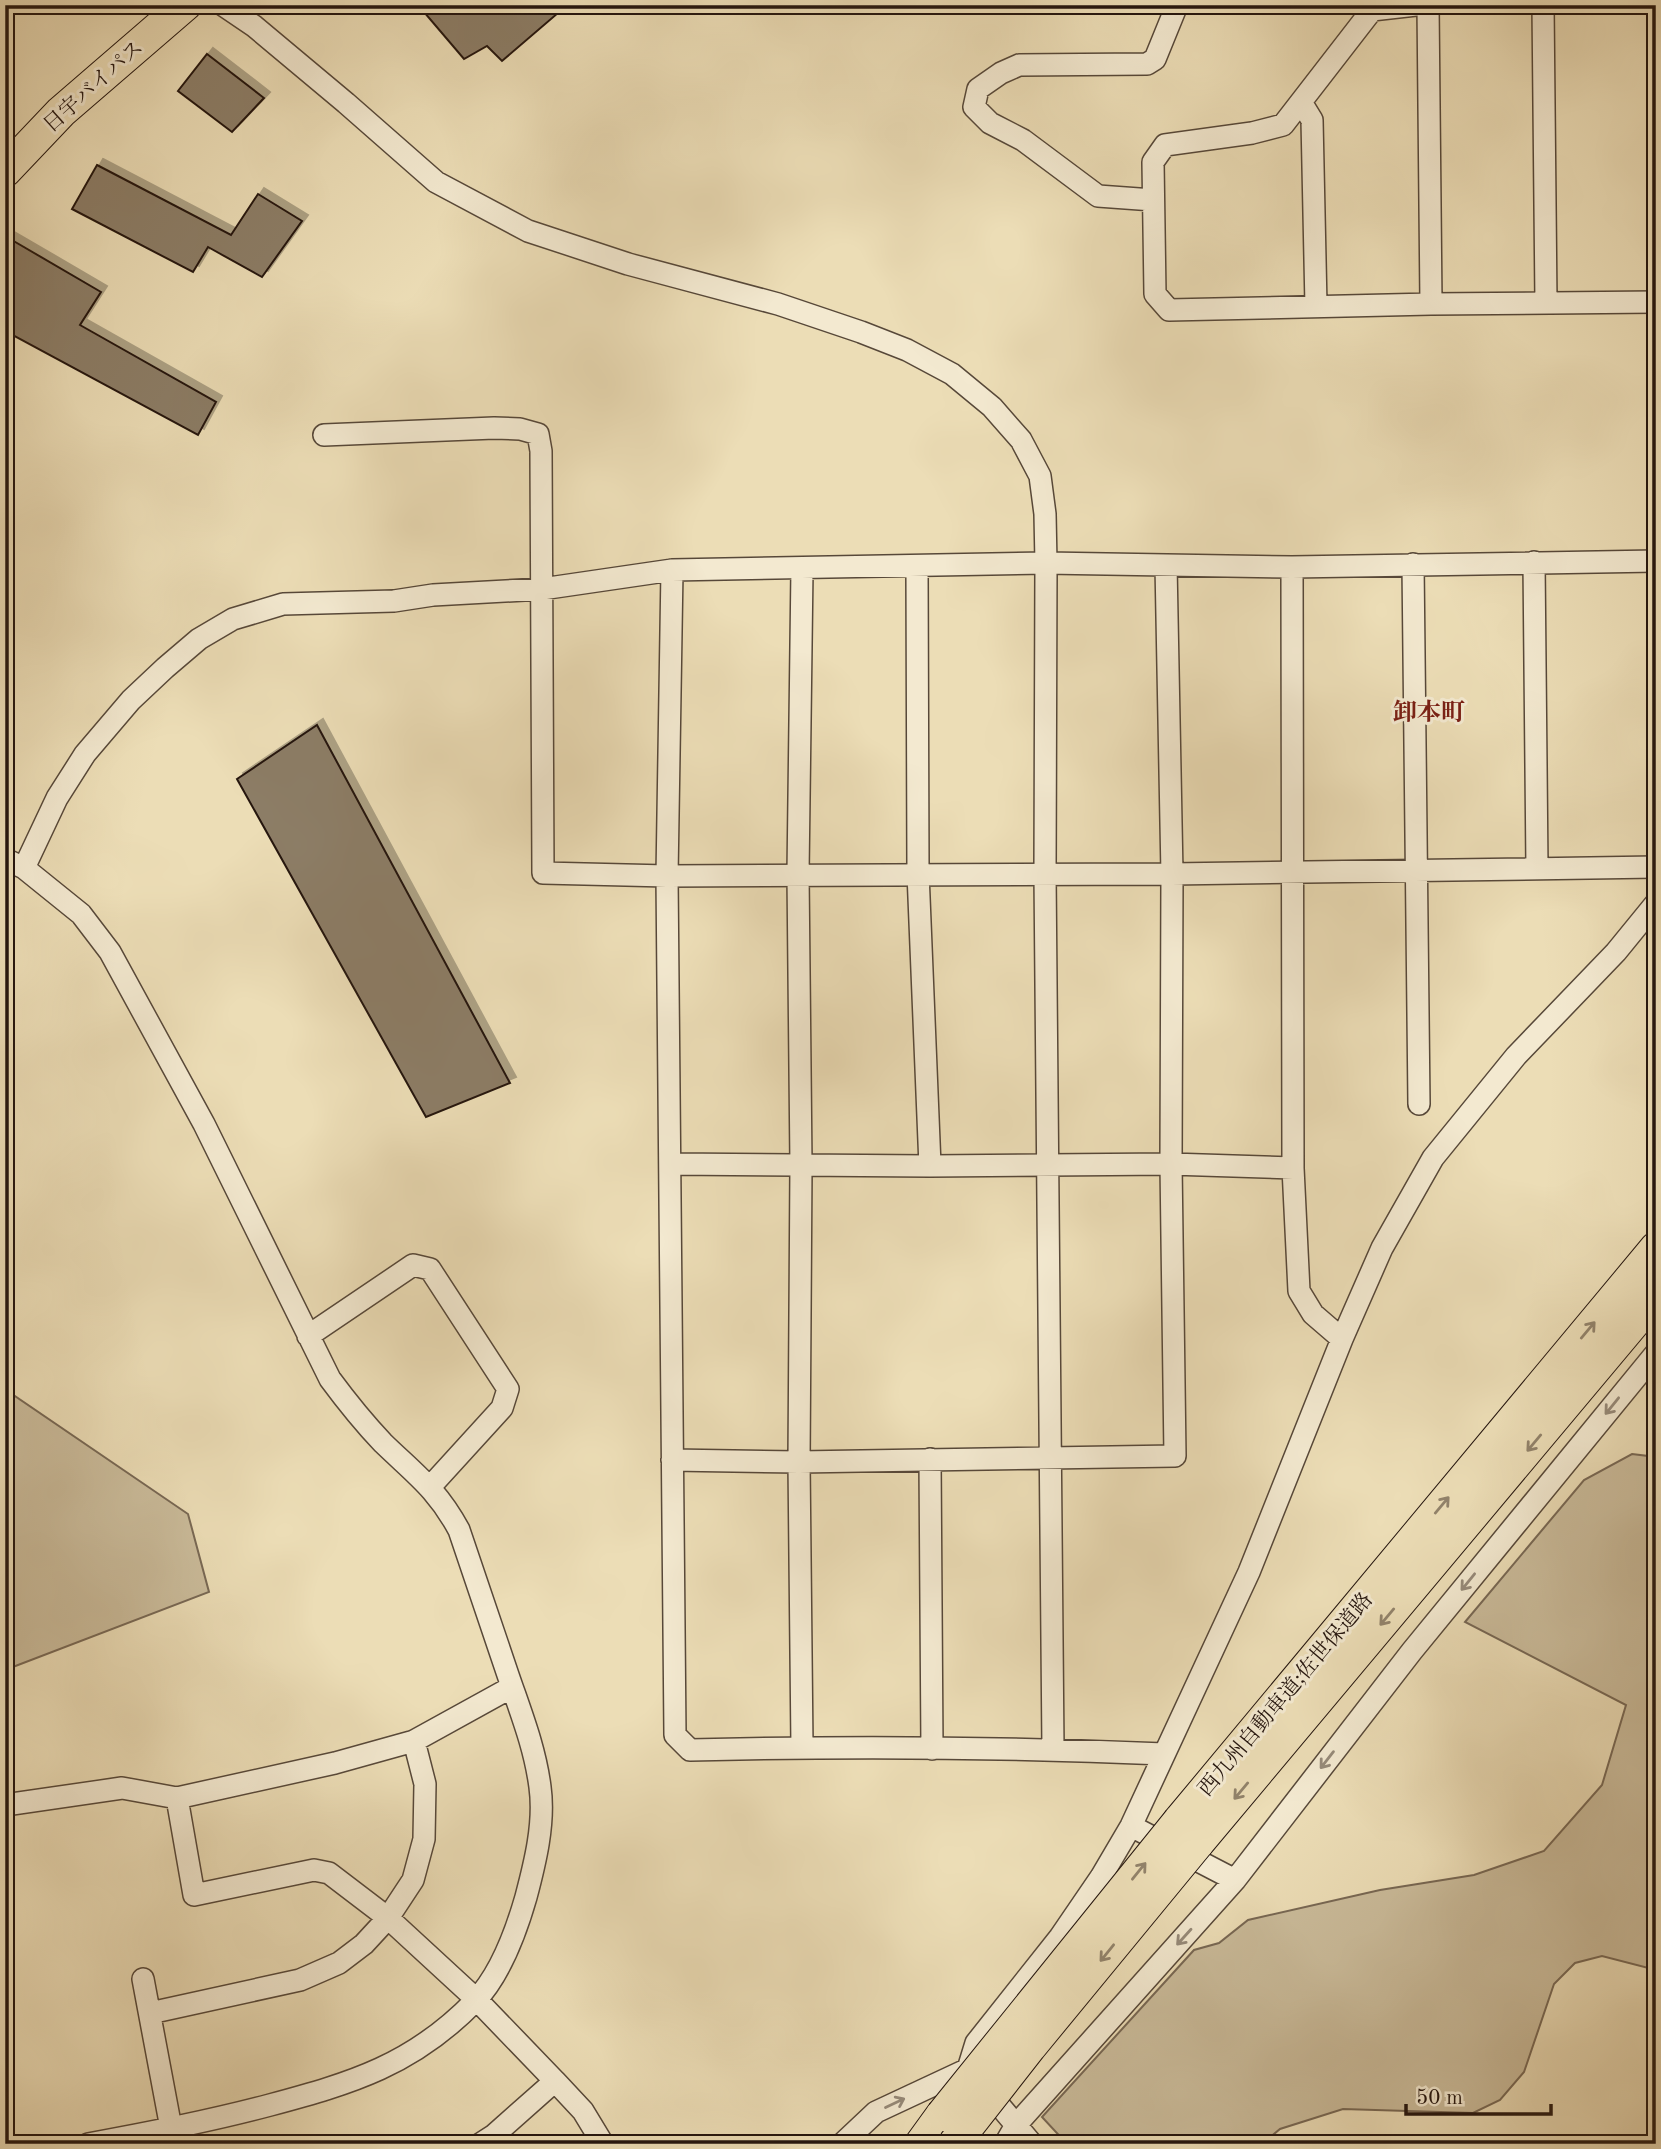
<svg xmlns="http://www.w3.org/2000/svg" width="1661" height="2149" font-family="'Old Standard TT','Noto Serif JP',serif">
  <defs>
    <filter id="shadow"><feDropShadow dx="6" dy="-6" stdDeviation="0" flood-color="#0004"/></filter>
  </defs>
  <rect width="100%" height="100%" fill="#ecddb6"/>
  <filter id="stains"><feTurbulence type="fractalNoise" baseFrequency=".00286" numOctaves="4"/><feColorMatrix values="0 0 0 0 .2 0 0 0 0 .09 0 0 0 0 .02 0 0 0 .5 -.17"/></filter>
  <radialGradient id="worn" r=".72"><stop offset=".6" stop-color="#630" stop-opacity="0"/><stop offset="1" stop-color="#630" stop-opacity=".3"/></radialGradient>
  <path fill="#cabb9a" stroke="#786854" stroke-width="2" d="M 5,1383 L 12,1394 L 188,1514 L 209,1592 L 5,1670 Z
    M 1632,1454 L 1656,1457 L 1656,1970 L 1602,1956 L 1575,1963 L 1554,1984 L 1524,2072 L 1500,2100 L 1473,2113 L 1343,2109 L 1280,2129 L 1262,2144 L 1067,2144 L 1042,2117 L 1194,1950 L 1219,1943 L 1248,1920 L 1380,1890 L 1474,1875 L 1544,1851 L 1602,1785 L 1626,1705 L 1465,1622 L 1584,1480 Z"/>
  <path fill="#8c7d66" stroke="#25160f" stroke-width="2" filter="url(#shadow)" d="M 418,5 L 551,5 L 558,13 L 502,61 L 487,46 L 464,59 Z
    M 207,54 L 264,98 L 232,132 L 178,91 Z
    M 97,165 L 231,235 L 258,194 L 302,221 L 262,277 L 208,247 L 193,272 L 72,209 Z
    M 5,236 L 101,292 L 80,325 L 216,402 L 198,435 L 5,331 Z
    M 317,725 L 510,1083 L 426,1117 L 237,779 Z"/>
  <g fill="none" stroke-linecap="round" stroke-linejoin="round">
    <g stroke="#574839" stroke-width="24">
      <path id="minor" d="M 223,5 L 254,26 L 346,103 L 436,182 L 528,231 L 628,264 L 778,304 L 861,332 L 907,350 L 952,374 L 992,407 L 1021,440 L 1040,476 L 1045,514 L 1046,563 L 1045,874 L 1053,1749
        M 1416,5 L 1372,10 L 1283,125 L 1252,133 L 1165,145 L 1153,162 L 1155,294 L 1169,310 L 1431,304 L 1656,302
        M 1428,5 L 1431,304
        M 1543,5 L 1546,303
        M 1301,102 L 1312,120 L 1316,306
        M 1153,200 L 1098,196 L 1023,140 L 990,123 L 974,107 L 978,89 L 1001,73 L 1019,65 L 1147,64 L 1155,59 L 1177,5
        M 324,435 L 494,428 L 520,429 L 538,434 L 541,451 L 543,873 L 667,876 L 1172,874 L 1656,867
        M 1534,562 L 1537,868
        M 1413,564 L 1419,1104
        M 917,567 L 918,873 L 930,1166
        M 1292,567 L 1293,1168 L 1299,1291 L 1313,1314 L 1342,1339
        M 802,569 L 798,874 L 801,1165 L 799,1462 L 802,1747
        M 672,570 L 667,876 L 675,1735 L 690,1750 C 848,1746 1006,1747 1164,1754
        M 5,859 L 24,868 L 81,914 L 110,952 L 204,1124 L 330,1379 C 347,1402 364,1423 383,1443 C 415,1474 437,1489 459,1530 C 475,1578 492,1627 508,1675 C 521,1713 535,1748 540,1787 C 545,1823 535,1863 526,1897 C 516,1932 500,1975 475,2001 C 413,2065 352,2083 270,2105 C 210,2121 149,2133 88,2144
        M 24,868 L 57,798 L 85,754 L 131,700 L 165,668 L 199,639 L 233,619 L 283,604 L 394,601 L 433,595 L 542,589 L 672,570 L 1046,563 L 1292,567 L 1656,561
        M 671,1164 L 930,1166 L 1171,1164 L 1293,1168
        M 308,1336 L 413,1265 L 430,1269 L 508,1389 L 502,1408 L 430,1487
        M 930,1459 L 932,1749
        M 672,1460 L 799,1462 L 1175,1456 L 1171,1164 L 1172,874 L 1166,565
        M 5,1805 L 122,1788 L 177,1798
        M 1131,1826 L 1235,1880
        M 143,1979 L 174,2144
        M 150,2013 L 300,1980 L 339,1963 L 364,1944 L 388,1918 L 413,1880 L 424,1839 L 425,1784 L 414,1741
        M 555,2081 L 583,2111 L 603,2144
        M 983,2086 L 1032,2144
        M 480,2144 L 494,2135 L 555,2081 L 477,2000 L 388,1918 L 329,1873 L 314,1870 L 194,1895 L 177,1798 L 335,1763 L 414,1741 L 512,1687
        M 842,2144 L 876,2112 L 968,2069 L 976,2043 L 1060,1937 L 1101,1877 L 1131,1826 L 1249,1572 L 1342,1339 L 1382,1248 L 1433,1158 L 1516,1056 L 1616,952 L 1656,903
        M 1005,2144 L 1016,2125 L 1235,1880 L 1412,1651 L 1656,1353"/>
    </g>
    <g stroke="#25160f" stroke-width="34">
      <path id="highway" d="M 5,171 L 61,112 L 185,5
        M 1179,1821 L 1656,1248
        M 1197,1844 L 1656,1296
        M 921,2144 L 942,2115"/>
    </g>
    <use href="#minor" stroke="#f3e9d0" stroke-width="21"/>
    <use href="#highway" stroke="#ecddb6" stroke-width="32"/>
    <g stroke="#25160f" stroke-width="34" stroke-linecap="butt">
      <path id="highway-bridge" d="M 942,2115 L 1179,1821
        M 954,2144 L 1030,2047 L 1197,1844"/>
    </g>
    <use href="#highway-bridge" stroke="#ecddb6" stroke-width="32"/>
  </g>
  <defs><path id="oneway-shaft" d="M-6 0H5M1.5-3L5.5 0L1.5 3" fill="none" stroke-width="1.6" stroke-linecap="round" stroke-linejoin="round" transform="scale(1.75)"/></defs>
  <g stroke="#92836b">
    <use href="#oneway-shaft" transform="translate(1588 1330) rotate(-50)"/>
    <use href="#oneway-shaft" transform="translate(1534 1443) rotate(130)"/>
    <use href="#oneway-shaft" transform="translate(1442 1505) rotate(-50)"/>
    <use href="#oneway-shaft" transform="translate(1387 1617) rotate(130)"/>
    <use href="#oneway-shaft" transform="translate(1241 1791) rotate(130)"/>
    <use href="#oneway-shaft" transform="translate(1139 1871) rotate(-51)"/>
    <use href="#oneway-shaft" transform="translate(1107 1953) rotate(129)"/>
  </g>
  <g stroke="#968a79">
    <use href="#oneway-shaft" transform="translate(1612 1406) rotate(129)"/>
    <use href="#oneway-shaft" transform="translate(1468 1582) rotate(129)"/>
    <use href="#oneway-shaft" transform="translate(1327 1760) rotate(128)"/>
    <use href="#oneway-shaft" transform="translate(1184 1937) rotate(132)"/>
    <use href="#oneway-shaft" transform="translate(895 2103) rotate(-25)"/>
  </g>
  <g text-anchor="middle" stroke-width="6" stroke-linejoin="round" paint-order="stroke">
    <g font-size="21" fill="#25160f" stroke="#f3e9d0">
      <text transform="translate(93 86) rotate(-42)" y="7">日宇バイパス</text>
      <text transform="translate(1285 1694) rotate(-50)" y="7">西九州自動車道;佐世保道路</text>
    </g>
    <g font-size="24" font-weight="bold" fill="#7a1f14" stroke="#f3e9d0">
      <text x="1429" y="720">卸本町</text>
    </g>
  </g>
  <rect width="1661" height="2149" fill="none" stroke="#ecddb6" stroke-width="28"/>
  <rect x="7" y="7" width="1647" height="2135" fill="none" stroke="#25160f" stroke-width="3.5"/>
  <rect x="14" y="14" width="1633" height="2121" fill="none" stroke="#25160f" stroke-width="2"/>
  <path d="M1406 2104v10h145v-10" fill="none" stroke="#25160f" stroke-width="3.5"/>
  <text x="1416" y="2104" font-size="21" fill="#25160f" stroke="#f3e9d0" stroke-width="5" paint-order="stroke">50 m</text>
  <rect width="100%" height="100%" filter="url(#stains)"/>
  <rect width="100%" height="100%" fill="url(#worn)"/>
</svg>
